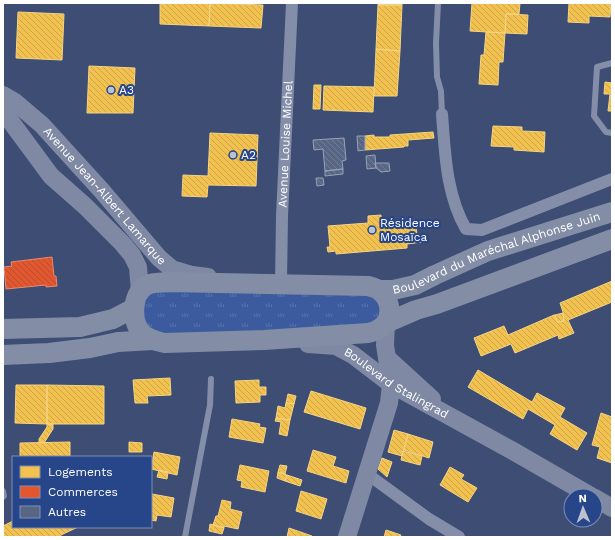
<svg xmlns="http://www.w3.org/2000/svg" width="615" height="540" font-family="'Work Sans',sans-serif">
  <defs>
    <pattern id="grass-tufts" width="24" height="20" patternUnits="userSpaceOnUse"><rect width="24" height="20" fill="#3c5b9e"/><path d="M3 7l-1-3M5 7V3M7 7l1-3M15 17l-1-3M17 17v-4M19 17l1-3" fill="none" stroke="#5974ad"/></pattern>
    <pattern id="homes-back-hatch" width="6" height="6" patternUnits="userSpaceOnUse"><rect width="6" height="6" fill="#f2c14e"/><path d="M-1 5l2 2M0 0l6 6M5-1l2 2" fill="none" stroke="#c8a44e"/></pattern>
    <pattern id="shops-back-hatch" width="6" height="6" patternUnits="userSpaceOnUse"><rect width="6" height="6" fill="#e4572e"/><path d="M-1 5l2 2M0 0l6 6M5-1l2 2" fill="none" stroke="#af5338"/></pattern>
    <pattern id="building-back-hatch" width="6" height="6" patternUnits="userSpaceOnUse"><rect width="6" height="6" fill="#586684"/><path d="M-1 5l2 2M0 0l6 6M5-1l2 2" fill="none" stroke="#717d96"/></pattern>
  </defs>
  <rect width="100%" height="100%" fill="#3d4d73"/>
  <path fill="url(#grass-tufts)" d="M 379,290 L 386,323 L 153,340 L 134,308 L 140,292 Z"/>
  <path fill="url(#homes-back-hatch)" stroke="#f6d483" d="M 160,3 L 210,3 L 209,26 L 160,24 Z
    M 210,3 L 263,5 L 261,28 L 209,26 Z
    M 378,3 L 402,3 L 402,5 L 378,5 Z
    M 472,3 L 520,3 L 519,14 L 506,14 L 505,33 L 470,31 Z
    M 569,3 L 611,3 L 610,17 L 589,16 L 589,23 L 568,22 Z
    M 378,5 L 402,5 L 400,51 L 376,49 Z
    M 18,12 L 64,14 L 62,60 L 16,58 Z
    M 506,14 L 528,15 L 527,34 L 505,33 Z
    M 486,32 L 505,33 L 503,62 L 499,62 L 498,85 L 479,84 L 481,55 L 484,55 Z
    M 376,49 L 400,51 L 397,96 L 374,96 Z
    M 89,66 L 135,68 L 133,113 L 87,113 Z
    M 605,82 L 612,83 L 612,111 L 608,111 L 610,94 L 604,94 Z
    M 314,85 L 321,85 L 320,109 L 313,109 Z
    M 324,86 L 374,87 L 373,112 L 323,110 Z
    M 493,126 L 522,127 L 522,131 L 545,132 L 544,152 L 514,150 L 514,147 L 491,146 Z
    M 433,132 L 434,138 L 408,140 L 408,146 L 404,146 L 404,147 L 365,150 L 365,136 L 374,135 L 374,137 L 390,137 L 390,135 Z
    M 210,133 L 258,135 L 256,186 L 208,185 L 207,197 L 182,196 L 183,175 L 208,176 Z
    M 381,215 L 381,222 L 415,220 L 417,235 L 421,235 L 422,242 L 407,244 L 407,248 L 336,254 L 336,251 L 328,252 L 327,247 L 330,247 L 328,226 L 368,223 L 368,216 Z
    M 612,281 L 612,302 L 568,320 L 574,333 L 559,339 L 558,335 L 515,353 L 511,344 L 481,356 L 474,338 L 504,326 L 508,335 L 554,315 L 555,315 L 557,322 L 564,321 L 563,312 L 560,303 Z
    M 563,313 L 564,321 L 557,322 L 555,315 Z
    M 478,370 L 532,402 L 537,393 L 565,408 L 560,417 L 587,433 L 577,450 L 550,434 L 555,425 L 528,409 L 523,419 L 468,387 Z
    M 170,378 L 171,395 L 147,396 L 148,403 L 135,403 L 133,380 Z
    M 259,380 L 259,387 L 266,387 L 266,395 L 260,395 L 260,402 L 236,403 L 235,381 Z
    M 16,385 L 47,385 L 47,424 L 15,423 Z
    M 47,385 L 104,386 L 104,424 L 47,424 Z
    M 311,391 L 366,408 L 360,429 L 304,412 Z
    M 288,394 L 296,396 L 294,404 L 286,403 Z
    M 286,403 L 294,404 L 290,420 L 276,418 L 278,406 L 285,408 Z
    M 601,413 L 612,417 L 612,463 L 597,458 L 600,447 L 592,445 Z
    M 276,418 L 290,420 L 287,436 L 279,434 L 281,422 L 275,421 Z
    M 232,419 L 260,424 L 259,427 L 266,428 L 263,443 L 229,437 Z
    M 47,424 L 53,424 L 53,429 L 44,443 L 39,443 L 39,439 L 47,427 Z
    M 394,430 L 408,434 L 402,456 L 388,452 Z
    M 408,434 L 433,442 L 429,458 L 404,450 Z
    M 70,442 L 70,457 L 20,457 L 20,443 Z
    M 129,442 L 142,443 L 142,452 L 129,452 Z
    M 313,450 L 336,457 L 333,466 L 349,471 L 346,483 L 307,471 Z
    M 403,451 L 422,456 L 420,465 L 401,460 Z
    M 154,452 L 180,457 L 177,475 L 151,469 Z
    M 382,458 L 392,462 L 387,477 L 378,469 Z
    M 240,465 L 269,471 L 265,492 L 241,487 L 242,481 L 237,480 Z
    M 280,465 L 287,466 L 285,474 L 278,472 Z
    M 450,467 L 464,475 L 461,479 L 477,488 L 468,502 L 440,485 Z
    M 159,470 L 168,472 L 167,479 L 157,477 Z
    M 278,472 L 287,475 L 285,481 L 277,478 Z
    M 287,475 L 302,480 L 300,486 L 285,481 Z
    M 301,491 L 327,499 L 321,519 L 296,511 Z
    M 152,494 L 174,498 L 171,517 L 157,515 L 156,521 L 151,520 Z
    M 222,500 L 231,502 L 230,509 L 242,512 L 238,529 L 224,526 L 224,528 L 213,525 L 216,516 L 218,516 Z
    M 13,521 L 13,527 L 78,527 L 61,535 L 60,537 L 3,537 L 3,526 Z
    M 210,524 L 224,528 L 222,534 L 209,531 Z
    M 289,528 L 312,536 L 312,537 L 287,537 Z
    M 386,530 L 401,535 L 400,537 L 384,537 Z"/>
  <path fill="url(#shops-back-hatch)" stroke="#ec896d" d="M 52,257 L 54,276 L 56,276 L 57,286 L 46,287 L 46,285 L 6,289 L 4,267 L 12,266 L 11,262 Z"/>
  <path fill="url(#building-back-hatch)" stroke="#98a1b6" d="M 357,136 L 365,136 L 365,150 L 358,151 Z
    M 344,138 L 346,160 L 342,161 L 343,169 L 325,171 L 323,149 L 314,150 L 313,140 Z
    M 375,155 L 376,168 L 367,169 L 366,156 Z
    M 375,163 L 389,163 L 390,171 L 381,172 L 376,168 Z
    M 343,169 L 343,174 L 325,176 L 325,171 Z
    M 316,178 L 323,178 L 324,185 L 317,186 Z"/>
  <g fill="none" stroke-linecap="round" stroke-linejoin="round">
    <path stroke="#848ea8" stroke-width="6" d="M 438,3 L 436,43 L 437,77 L 441,91 L 442,114
      M 612,63 L 597,67 L 594,116 L 606,132 L 612,133
      M 3,491 L 4,496 L 3,497
      M 185,537 L 210,405 L 211,379"/>
    <g stroke="#848ea8" stroke-width="12">
      <path d="M 442,114 C 445,153 446,194 466,229 L 482,230 L 612,179"/>
      <path id="s1" d="M 281,284 L 282,216 L 292,3"/>
      <path d="M 366,473 L 429,519 L 459,537"/>
    </g>
    <g stroke="#7f89a3" stroke-width="18">
      <path id="s2" d="M 3,95 L 15,102 L 42,125 L 102,191 L 159,258 L 172,269 L 192,275 L 208,277"/>
      <path d="M 3,111 L 51,176 L 85,206 L 122,243 L 132,255 L 138,267 L 140,292"/>
      <path id="s3" d="M 308,344 L 336,346 L 353,355 L 391,384 L 513,451 L 591,496"/>
      <path d="M 387,358 L 432,399"/>
      <path d="M 595,498 L 612,508"/>
      <path d="M 347,537 L 389,403 L 391,384 L 385,345 L 386,323"/>
    </g>
    <g stroke="#838ea6" stroke-width="20">
      <path d="M 169,282 L 368,286 C 372,287 377,288 380,291 C 393,301 393,323 377,330 C 374,332 371,332 368,333 L 264,340 L 164,343 C 157,341 150,340 144,335 C 130,324 131,293 147,285 C 154,282 162,283 169,282 Z"/>
      <path id="s4" d="M 379,290 L 393,290 L 415,285 L 435,275 L 488,251 L 612,212"/>
      <path d="M 386,323 L 416,310 L 437,304 L 612,239"/>
      <path d="M 3,329 L 80,327 L 113,319 L 134,308"/>
      <path d="M 3,355 L 49,353 L 90,348 L 118,342 L 153,340"/>
    </g>
  </g>
  <g fill="#bbc1ce" stroke="#274589" stroke-width="1.5">
    <circle cx="111" cy="90" r="4"/>
    <circle cx="233" cy="155" r="4"/>
    <circle cx="372" cy="230" r="4"/>
  </g>
  <g text-anchor="middle" stroke-width="4" stroke-linejoin="round" paint-order="stroke">
    <g font-size="12" fill="#fff" stroke="#274589" text-anchor="start">
      <text x="119" y="94">A3</text>
      <text x="241" y="159">A2</text>
      <text x="380" y="227">Résidence<tspan x="380" dy="14">Mosaïca</tspan></text>
    </g>
    <g font-size="12" fill="#fff" stroke="#274589">
      <text dy="4" stroke="none"><textPath href="#s1" startOffset="140">Avenue Louise Michel</textPath></text>
      <text dy="4" stroke="none"><textPath href="#s2" startOffset="144">Avenue Jean-Albert Lamarque</textPath></text>
      <text dy="4" stroke="none"><textPath href="#s4" startOffset="124">Boulevard du Maréchal Alphonse Juin</textPath></text>
      <text dy="4" stroke="none"><textPath href="#s3" startOffset="99">Boulevard Stalingrad</textPath></text>
    </g>
  </g>
  <rect width="615" height="540" fill="none" stroke="#ffffff" stroke-width="8"/>
  <rect x="12" y="456" width="140" height="72" fill="#274589" stroke="#7d8fb8"/>
  <rect x="20" y="466" width="20" height="12" fill="#f2c14e" stroke="#7d8fb8"/>
  <text x="48" y="476" font-size="12" fill="#ffffff">Logements</text>
  <rect x="20" y="486" width="20" height="12" fill="#e4572e" stroke="#7d8fb8"/>
  <text x="48" y="496" font-size="12" fill="#ffffff">Commerces</text>
  <rect x="20" y="506" width="20" height="12" fill="#586684" stroke="#7d8fb8"/>
  <text x="48" y="516" font-size="12" fill="#ffffff">Autres</text>
  <g transform="translate(583 508) rotate(358)"><circle r="19" fill="#274589" stroke="#7d8fb8"/>
  <path d="M0-3L7 15L0 10L-7 15Z" fill="#bbc1ce"/>
  <text y="-6" font-size="11" font-weight="bold" text-anchor="middle" fill="#ffffff">N</text>
  </g>
</svg>
